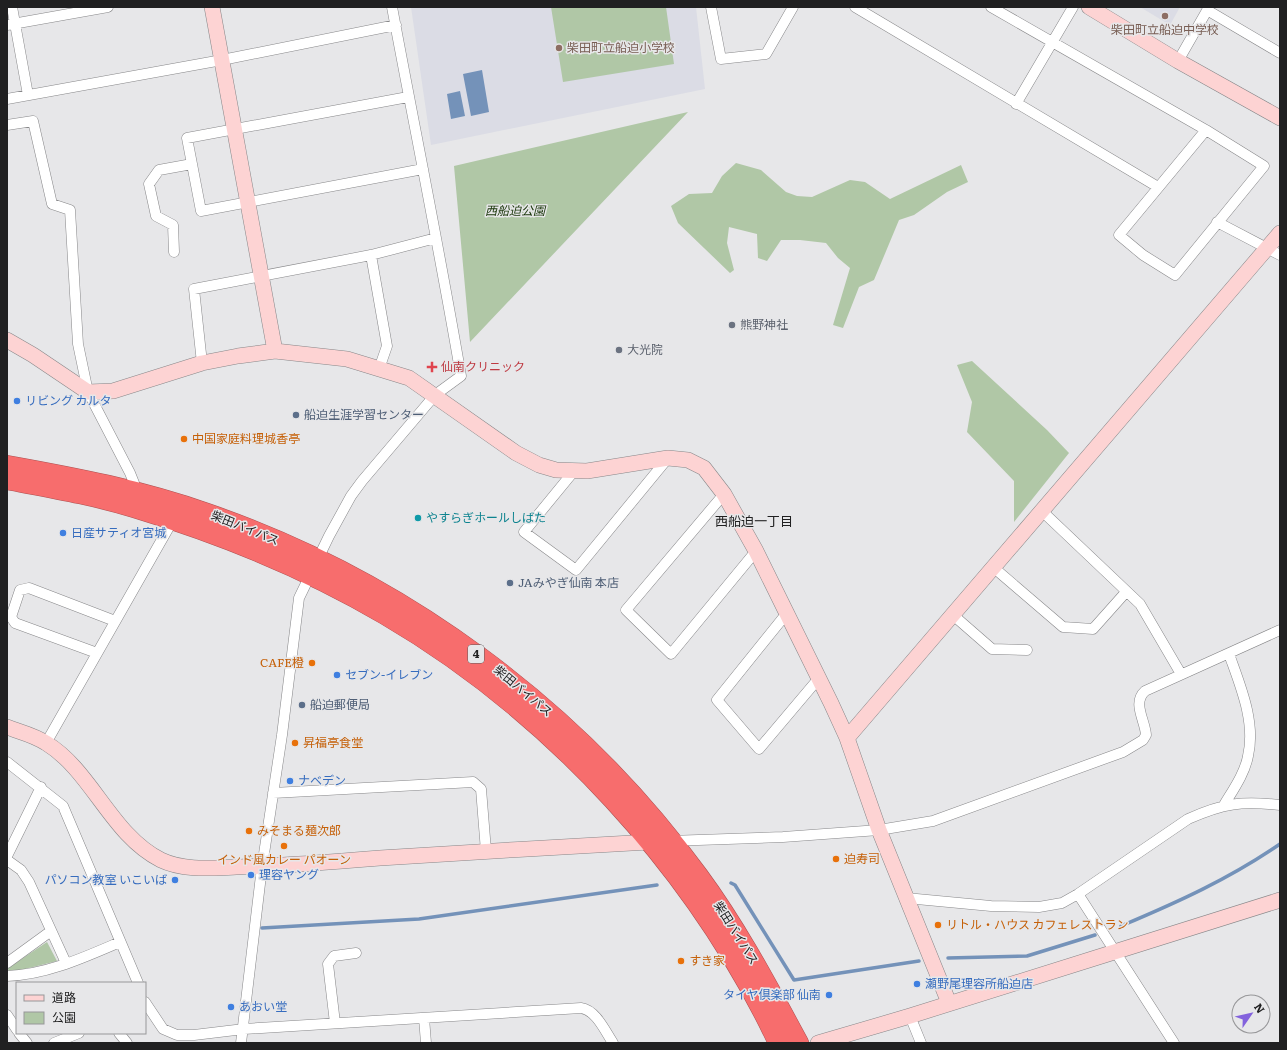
<svg xmlns="http://www.w3.org/2000/svg" width="1287" height="1050" font-family="Literata,'Noto Sans JP',serif">
  <rect width="100%" height="100%" fill="#e7e7e9"/>
  <path fill="#dbdce5" d="M 411,7 L 696,7 L 705,89 L 431,145 Z
    M 1140,7 L 1180,7 L 1170,25 Z"/>
  <path fill="#b0c7a6" d="M 551,7 L 666,7 L 674,64 L 563,82 Z
    M 688,112 L 470,342 L 454,166 Z
    M 736,163 L 761,170 L 786,192 L 797,196 L 812,197 L 850,180 L 865,182 L 890,199 L 961,165 L 968,182 L 947,192 L 914,215 L 899,220 L 874,280 L 859,287 L 843,328 L 833,325 L 850,268 L 838,258 L 826,243 L 800,240 L 781,240 L 767,261 L 758,258 L 757,234 L 729,227 L 727,243 L 734,270 L 730,273 L 678,223 L 671,206 L 689,194 L 712,193 L 722,176 Z
    M 972,361 L 1047,430 L 1069,453 L 1014,522 L 1014,481 L 967,432 L 972,402 L 957,365 Z
    M 47,942 L 57,961 L 9,973 L 8,968 Z"/>
  <path fill="#7492b9" d="M 482,70 L 489,112 L 471,116 L 463,74 Z
    M 460,91 L 465,116 L 451,119 L 447,94 Z"/>
  <g fill="none" stroke-linecap="round" stroke-linejoin="round">
    <path stroke="#7492b9" stroke-width="3.5" d="M 731,883 L 735,885 L 794,980 L 919,961
      M 1121,926 C 1178,902 1229,879 1280,844
      M 262,928 L 419,919 L 657,885
      M 948,958 L 1027,956 L 1095,935"/>
    <g stroke="#878789" stroke-width="11">
      <path id="street" d="M 12,7 L 28,95
        M 711,7 L 721,59 L 766,54 L 793,7
        M 855,7 L 1158,187
        M 991,7 L 1206,130
        M 1207,10 L 1280,53
        M 7,25 L 108,7
        M 1178,61 L 1209,7
        M 408,97 L 187,138 L 201,211 L 423,169
        M 7,99 L 222,60 L 396,25
        M 1016,104 L 1073,7
        M 7,125 L 33,121 L 52,204 L 70,210 L 78,344 L 88,392 L 130,473 L 138,493
        M 1206,130 L 1264,166 L 1175,275 L 1143,255 L 1119,235 Z
        M 1217,222 L 1280,255
        M 174,252 L 173,225 L 156,216 L 149,184 L 159,170 L 192,164
        M 371,255 L 387,346 L 379,369
        M 202,363 L 194,289 L 371,255 L 436,238
        M 574,471 L 524,532 L 576,570 L 668,458
        M 724,494 L 626,610 L 671,654 L 756,551
        M 1042,511 L 1140,604 L 1181,674
        M 993,567 L 1063,627 L 1093,629 L 1126,592
        M 787,613 L 717,700 L 759,749 L 819,678
        M 953,615 L 992,649 L 1027,650
        M 97,653 L 15,623 L 11,617 L 20,590 L 29,588 L 115,621
        M 46,743 L 173,520
        M 7,762 L 63,806 L 138,983
        M 273,793 L 473,782 L 481,789 L 486,851
        M 1224,805 C 1233,790 1245,773 1248,756 C 1256,722 1240,685 1229,654
        M 669,841 L 783,837 L 879,830 L 933,821 L 1123,752 L 1143,740 L 1146,735 C 1145,720 1132,703 1145,691 L 1280,630
        M 7,856 L 41,787
        M 7,860 L 21,870 L 29,882 L 66,963
        M 1078,894 L 1174,1043
        M 906,898 L 991,906 L 1039,907 L 1062,903 L 1078,894 L 1188,819 C 1224,803 1241,801 1280,805
        M 7,963 L 51,931
        M 7,976 C 46,975 85,957 120,942
        M 145,1002 L 163,1029 L 177,1035 L 194,1035 L 244,1029 L 581,1008 C 596,1010 605,1031 613,1043
        M 7,1015 L 17,1030
        M 910,1016 L 921,1043
        M 424,1018 L 426,1043
        M 335,1023 L 328,964 L 334,956 L 356,953
        M 19,1033 L 27,1043
        M 119,1033 L 127,1043
        M 54,1043 L 79,1033
        M 241,1043 L 262,867 L 282,735 L 299,598 L 329,536 L 351,496 L 362,481 L 435,395 L 461,376 C 440,253 415,130 392,7"/>
    </g>
    <g stroke="#878789" stroke-width="16">
      <path id="secondary" d="M 212,7 L 275,351
        M 1089,7 L 1178,61 L 1280,118
        M 7,340 L 33,355 L 88,392 L 113,391 L 202,363 L 238,356 L 275,351 L 347,359 L 409,378 L 516,453 L 539,465 L 556,470 L 587,471 L 668,458 L 688,460 L 704,468 L 724,494 L 756,551 L 831,703 L 847,738 L 879,830 L 949,1003
        M 7,727 C 20,732 34,735 46,743 C 92,771 111,835 161,860 C 184,871 212,868 236,867 C 284,866 332,862 380,858 C 470,852 559,847 649,842
        M 847,738 L 1280,233
        M 818,1043 L 910,1016 L 1280,900"/>
    </g>
    <g stroke="#ac5252" stroke-width="20">
      <path id="highway" d="M 7,465 C 74,477 142,490 207,513 C 402,580 577,709 699,876 C 738,929 768,986 799,1043
        M 7,480 C 49,488 92,495 134,508 C 220,534 307,569 385,615 C 551,712 696,869 778,1043"/>
    </g>
    <use href="#street" stroke="#fff" stroke-width="10"/>
    <use href="#secondary" stroke="#fdd3d3" stroke-width="15"/>
    <use href="#highway" stroke="#f76d6d" stroke-width="19"/>
  </g>
  <g fill="#8d6e63" stroke="#e7e7e9" stroke-width="1.5">
    <circle cx="1165" cy="16" r="4"/>
    <circle cx="559" cy="48" r="4"/>
  </g>
  <g fill="#6b7280" stroke="#e7e7e9" stroke-width="1.5">
    <circle cx="732" cy="325" r="4"/>
    <circle cx="619" cy="350" r="4"/>
  </g>
  <path fill="#e0444e" stroke="#e7e7e9" stroke-width="1.5" d="M430 361h4v4h4v4h-4v4h-4v-4h-4v-4h4z"/>
  <g fill="#3f7fe0" stroke="#e7e7e9" stroke-width="1.5">
    <circle cx="17" cy="401" r="4"/>
    <circle cx="63" cy="533" r="4"/>
    <circle cx="337" cy="675" r="4"/>
    <circle cx="290" cy="781" r="4"/>
    <circle cx="251" cy="875" r="4"/>
    <circle cx="175" cy="880" r="4"/>
    <circle cx="917" cy="984" r="4"/>
    <circle cx="829" cy="995" r="4"/>
    <circle cx="231" cy="1007" r="4"/>
  </g>
  <g fill="#5c6f8a" stroke="#e7e7e9" stroke-width="1.5">
    <circle cx="296" cy="415" r="4"/>
    <circle cx="510" cy="583" r="4"/>
    <circle cx="302" cy="705" r="4"/>
  </g>
  <g fill="#e8710a" stroke="#e7e7e9" stroke-width="1.5">
    <circle cx="184" cy="439" r="4"/>
    <circle cx="312" cy="663" r="4"/>
    <circle cx="295" cy="743" r="4"/>
    <circle cx="249" cy="831" r="4"/>
    <circle cx="284" cy="846" r="4"/>
    <circle cx="836" cy="859" r="4"/>
    <circle cx="938" cy="925" r="4"/>
    <circle cx="681" cy="961" r="4"/>
  </g>
  <circle fill="#0f9aa8" stroke="#e7e7e9" stroke-width="1.5" cx="418" cy="518" r="4"/>
  <g text-anchor="middle" stroke-width="3" stroke-linejoin="round" paint-order="stroke">
    <rect fill="#e7e7e9" stroke="#5c5c5d" stroke-width="1" x="468" y="645" width="16" height="18" rx="3"/>
    <g font-size="11" font-weight="bold" fill="#202021">
      <text x="476" y="658">4</text>
    </g>
    <g font-size="12" fill="#785e54" stroke="#e7e7e9">
      <text x="1165" y="34">柴田町立船迫中学校</text>
      <text x="567" y="52" text-anchor="start">柴田町立船迫小学校</text>
    </g>
    <g font-size="12" font-style="italic" fill="#163306" stroke="#e7e7e9">
      <text x="515" y="215">西船迫公園</text>
    </g>
    <g font-size="12" fill="#5b616d" stroke="#e7e7e9" text-anchor="start">
      <text x="740" y="329">熊野神社</text>
      <text x="627" y="354">大光院</text>
    </g>
    <g font-size="12" fill="#be3a42" stroke="#e7e7e9" text-anchor="start">
      <text x="441" y="371">仙南クリニック</text>
    </g>
    <g font-size="12" fill="#366cbe" stroke="#e7e7e9" text-anchor="start">
      <text x="25" y="405">リビング カルタ</text>
      <text x="71" y="537">日産サティオ宮城</text>
      <text x="345" y="679">セブン-イレブン</text>
      <text x="298" y="785">ナベデン</text>
      <text x="259" y="879">理容ヤング</text>
      <text x="167" y="884" text-anchor="end">パソコン教室 いこいば</text>
      <text x="925" y="988">瀬野尾理容所船迫店</text>
      <text x="821" y="999" text-anchor="end">タイヤ倶楽部 仙南</text>
      <text x="239" y="1011">あおい堂</text>
    </g>
    <g font-size="12" fill="#4e5e75" stroke="#e7e7e9" text-anchor="start">
      <text x="304" y="419">船迫生涯学習センター</text>
      <text x="518" y="587">JAみやぎ仙南 本店</text>
      <text x="310" y="709">船迫郵便局</text>
    </g>
    <g font-size="12" fill="#c56008" stroke="#e7e7e9" text-anchor="start">
      <text x="192" y="443">中国家庭料理城香亭</text>
      <text x="304" y="667" text-anchor="end">CAFE橙</text>
      <text x="303" y="747">昇福亭食堂</text>
      <text x="257" y="835">みそまる麺次郎</text>
      <text x="844" y="863">迫寿司</text>
      <text x="284" y="864" text-anchor="middle">インド風カレー パオーン</text>
      <text x="946" y="929">リトル・ハウス カフェレストラン</text>
      <text x="689" y="965">すき家</text>
    </g>
    <g font-size="12" fill="#0d838f" stroke="#e7e7e9" text-anchor="start">
      <text x="426" y="522">やすらぎホールしばた</text>
    </g>
    <g font-size="12" fill="#202021" stroke="#e7e7e9">
      <text transform="translate(245 528) rotate(22)" y="4">柴田バイパス</text>
      <text transform="translate(523 691) rotate(40)" y="4">柴田バイパス</text>
      <text transform="translate(736 933) rotate(58)" y="4">柴田バイパス</text>
    </g>
    <g font-size="13" fill="#202021" stroke="#e7e7e9">
      <text x="754" y="526">西船迫一丁目</text>
    </g>
  </g>
  <rect width="1287" height="1050" fill="none" stroke="#202021" stroke-width="16"/>
  <rect x="16" y="982" width="130" height="52" fill="#e7e7e9" stroke="#979799"/>
  <rect x="24" y="995" width="20" height="6" fill="#fdd3d3" stroke="#979799"/>
  <text x="52" y="1002" font-size="12" fill="#202021">道路</text>
  <rect x="24" y="1012" width="20" height="12" fill="#b0c7a6" stroke="#979799"/>
  <text x="52" y="1022" font-size="12" fill="#202021">公園</text>
  <g transform="translate(1251 1014) rotate(56)"><circle r="19" fill="#e7e7e9" stroke="#979799"/>
  <path d="M0-3L7 15L0 10L-7 15Z" fill="#8362dd"/>
  <text y="-6" font-size="11" font-weight="bold" text-anchor="middle" fill="#202021">N</text>
  </g>
</svg>
